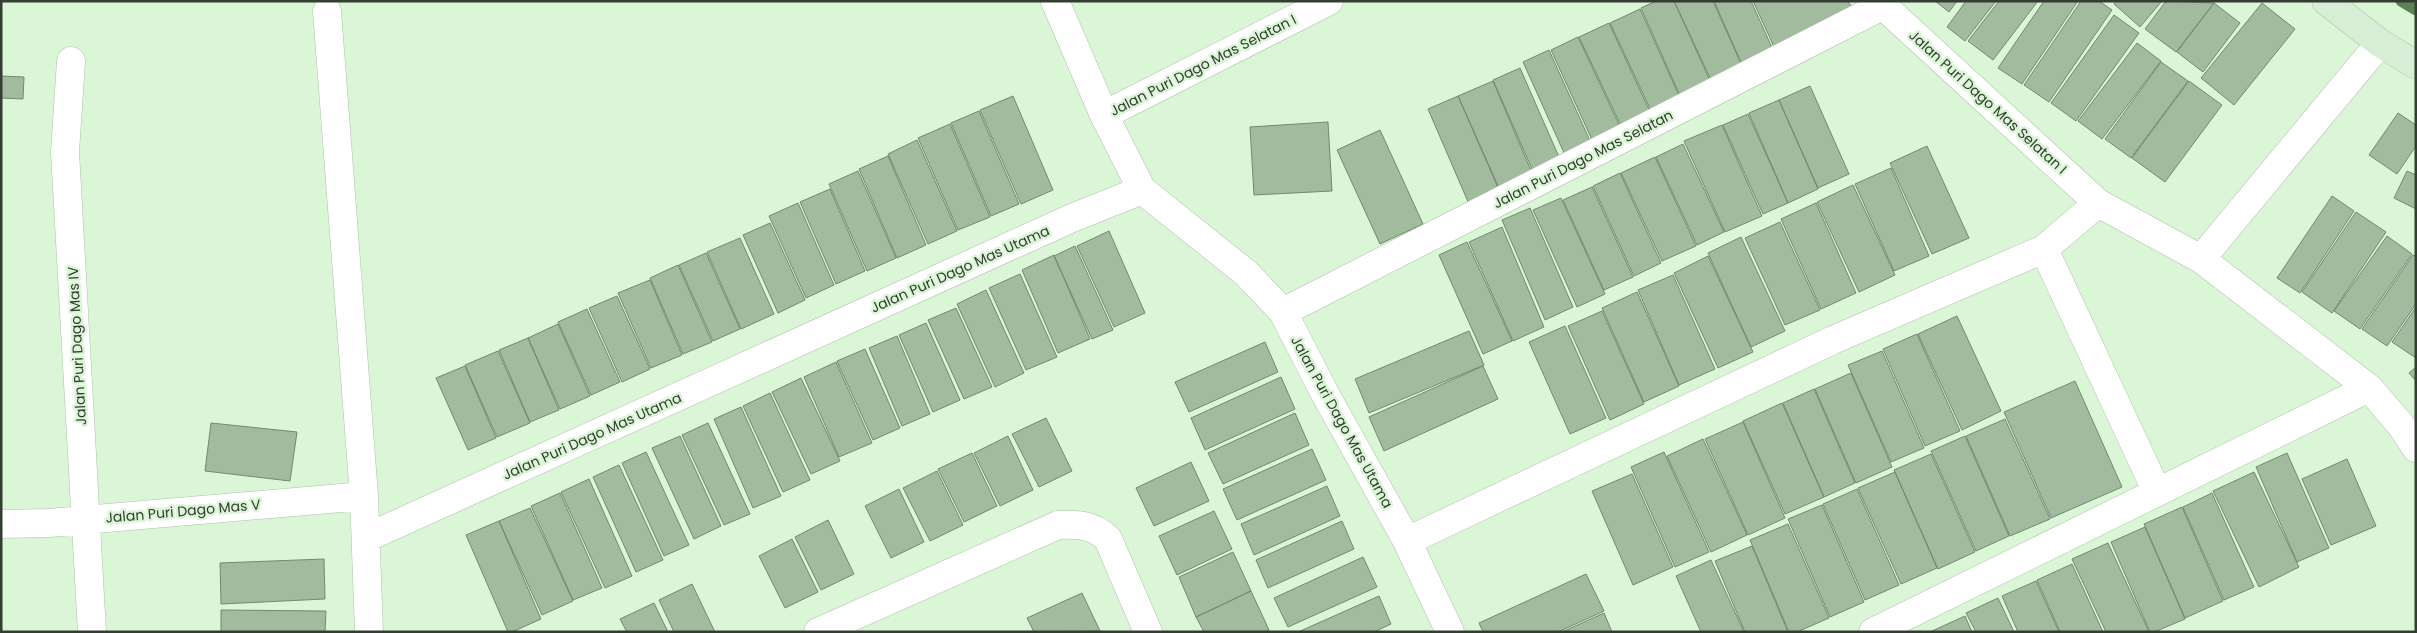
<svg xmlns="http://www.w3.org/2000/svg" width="2417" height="633" font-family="Poppins,sans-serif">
  <rect width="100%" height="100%" fill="#dbf5d7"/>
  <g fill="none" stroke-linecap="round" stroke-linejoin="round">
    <path stroke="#5a8254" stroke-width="11" d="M 2401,1 L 2416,10"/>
  </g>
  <path fill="#a2bb9e" stroke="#71896e" d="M 1656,1 L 1674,1 L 1712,85 L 1681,98 L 1641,8 Z
    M 1674,1 L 1713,1 L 1743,68 L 1712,82 Z
    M 1714,1 L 1751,1 L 1774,52 L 1743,67 Z
    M 1753,1 L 1847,1 L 1854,9 L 1775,49 Z
    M 1935,1 L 1957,1 L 1949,12 Z
    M 1966,1 L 1996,1 L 1965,41 L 1947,27 Z
    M 1999,1 L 2038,1 L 1993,60 L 1968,41 Z
    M 2044,1 L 2078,1 L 2022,84 L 1998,68 Z
    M 2081,1 L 2099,1 L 2112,10 L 2049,102 L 2024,85 Z
    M 2116,1 L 2162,1 L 2140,27 L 2114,4 Z
    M 2166,1 L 2214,3 L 2176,52 L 2145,29 Z
    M 2214,3 L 2240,23 L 2203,72 L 2177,52 Z
    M 2262,3 L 2295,29 L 2234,105 L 2201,78 Z
    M 1640,9 L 1681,100 L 1652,113 L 1610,23 Z
    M 2114,15 L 2139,33 L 2076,121 L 2051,103 Z
    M 1609,23 L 1651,114 L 1622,128 L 1579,37 Z
    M 1578,37 L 1621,129 L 1593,142 L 1551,50 Z
    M 2137,43 L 2161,61 L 2102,139 L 2078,121 Z
    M 1549,50 L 1591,143 L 1565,155 L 1523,62 Z
    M 2161,62 L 2188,81 L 2131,158 L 2105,139 Z
    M 1520,68 L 1559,157 L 1532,169 L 1493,80 Z
    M 1,76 L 24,77 L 23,99 L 1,98 Z
    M 1493,81 L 1532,173 L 1499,188 L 1458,96 Z
    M 2189,81 L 2222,105 L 2165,182 L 2132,158 Z
    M 1810,86 L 1849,174 L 1818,188 L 1779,100 Z
    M 1013,96 L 1053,190 L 1021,204 L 980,110 Z
    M 1458,96 L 1499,190 L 1469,204 L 1428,109 Z
    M 1779,100 L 1818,189 L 1788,203 L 1749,113 Z
    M 979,111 L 1019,204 L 991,216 L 951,123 Z
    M 2398,113 L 2416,125 L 2416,146 L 2397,174 L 2369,155 Z
    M 1748,114 L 1788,203 L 1763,214 L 1723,125 Z
    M 1328,122 L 1332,191 L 1254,195 L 1250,127 Z
    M 950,124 L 990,217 L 958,230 L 918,138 Z
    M 1722,125 L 1762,216 L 1725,232 L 1684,141 Z
    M 1380,130 L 1423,224 L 1380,244 L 1337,150 Z
    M 917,140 L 957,231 L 928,244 L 888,154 Z
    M 1683,144 L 1724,232 L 1697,245 L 1656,157 Z
    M 1927,146 L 1969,238 L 1932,254 L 1890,163 Z
    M 888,156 L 926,245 L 897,258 L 859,169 Z
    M 1655,157 L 1696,246 L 1662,261 L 1621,173 Z
    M 1891,168 L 1929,256 L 1894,271 L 1855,184 Z
    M 858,171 L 896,258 L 867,271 L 829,184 Z
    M 2407,171 L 2416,175 L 2416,209 L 2394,198 Z
    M 1620,173 L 1661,263 L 1634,276 L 1593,186 Z
    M 1853,185 L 1895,275 L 1859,292 L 1817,202 Z
    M 1592,187 L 1633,277 L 1604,290 L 1563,200 Z
    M 830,189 L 865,271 L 836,284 L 800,202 Z
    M 2332,196 L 2354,211 L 2300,293 L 2277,278 Z
    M 1561,198 L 1605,294 L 1577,307 L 1533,210 Z
    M 798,203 L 834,285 L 806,298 L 769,216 Z
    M 1816,203 L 1856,293 L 1821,309 L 1781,219 Z
    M 1530,208 L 1573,307 L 1545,320 L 1502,220 Z
    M 2356,212 L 2386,232 L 2332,313 L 2302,292 Z
    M 1780,222 L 1820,310 L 1785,325 L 1745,238 Z
    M 770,223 L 805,300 L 778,313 L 743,235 Z
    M 1502,227 L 1544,327 L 1513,341 L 1469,242 Z
    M 1109,231 L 1145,313 L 1114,327 L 1077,246 Z
    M 2387,236 L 2412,254 L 2360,329 L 2334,311 Z
    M 1741,237 L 1785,331 L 1751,347 L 1708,253 Z
    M 740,238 L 774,314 L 741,329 L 707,252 Z
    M 1467,242 L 1512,341 L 1483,354 L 1439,255 Z
    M 1075,246 L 1113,330 L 1092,339 L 1054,256 Z
    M 706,253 L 740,329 L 713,341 L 679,265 Z
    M 1054,255 L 1090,339 L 1058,353 L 1022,270 Z
    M 2413,255 L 2416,256 L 2416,304 L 2387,346 L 2362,329 Z
    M 1708,256 L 1753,352 L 1718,368 L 1674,273 Z
    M 678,265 L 712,342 L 683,354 L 650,278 Z
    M 1020,274 L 1057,357 L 1026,370 L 989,288 Z
    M 1673,275 L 1715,369 L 1679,385 L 1638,290 Z
    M 650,280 L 682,355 L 651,368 L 618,293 Z
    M 986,290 L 1024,373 L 995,387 L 957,304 Z
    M 1637,292 L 1679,386 L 1644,402 L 1602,308 Z
    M 617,296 L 650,369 L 622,382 L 589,308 Z
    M 2416,307 L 2416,358 L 2392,342 Z
    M 956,308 L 992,387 L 964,399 L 928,320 Z
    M 587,309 L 620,382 L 591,395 L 558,322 Z
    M 1602,311 L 1644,404 L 1610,420 L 1568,326 Z
    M 1957,316 L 2001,411 L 1962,430 L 1918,334 Z
    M 926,323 L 960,400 L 933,412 L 899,335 Z
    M 558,324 L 590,396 L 560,409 L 528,338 Z
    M 1565,326 L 1606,418 L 1570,434 L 1529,342 Z
    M 1469,331 L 1484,365 L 1369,413 L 1355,379 Z
    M 1917,334 L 1960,431 L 1925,446 L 1883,349 Z
    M 897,336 L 930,414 L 902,426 L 869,348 Z
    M 528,338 L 559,410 L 530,422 L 499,350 Z
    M 1265,342 L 1278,372 L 1189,412 L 1175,382 Z
    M 865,349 L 900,428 L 873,440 L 837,361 Z
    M 498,351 L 530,423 L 497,437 L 465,365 Z
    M 1882,351 L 1924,448 L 1891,462 L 1848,365 Z
    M 836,362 L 872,443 L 839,457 L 804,377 Z
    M 465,366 L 496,438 L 468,450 L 436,378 Z
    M 1483,366 L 1498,399 L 1384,451 L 1369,417 Z
    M 2416,367 L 2416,381 L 2409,373 Z
    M 1851,373 L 1892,467 L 1856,483 L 1815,389 Z
    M 1281,377 L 1295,409 L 1205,450 L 1191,418 Z
    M 801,378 L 840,461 L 811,474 L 772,392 Z
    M 2075,381 L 2122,487 L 2051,518 L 2004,412 Z
    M 1814,389 L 1855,483 L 1824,497 L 1783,403 Z
    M 770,393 L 810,480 L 783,492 L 743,406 Z
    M 1782,403 L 1824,497 L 1785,514 L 1743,421 Z
    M 741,407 L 781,496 L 753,508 L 714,419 Z
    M 1295,413 L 1309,445 L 1223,484 L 1208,453 Z
    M 1046,418 L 1072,471 L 1039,487 L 1012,434 Z
    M 2005,419 L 2050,519 L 2010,536 L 1966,436 Z
    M 1743,422 L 1785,518 L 1748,535 L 1705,439 Z
    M 211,423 L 297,432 L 290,481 L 205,471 Z
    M 708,423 L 750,514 L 724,525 L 682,435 Z
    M 680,436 L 721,526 L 694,539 L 652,448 Z
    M 1008,436 L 1033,490 L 1000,506 L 974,453 Z
    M 1965,436 L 2009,536 L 1976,551 L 1931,451 Z
    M 1703,439 L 1747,535 L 1711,552 L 1667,456 Z
    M 1312,449 L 1326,480 L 1237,520 L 1223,489 Z
    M 646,452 L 689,545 L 664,556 L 622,463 Z
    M 1664,452 L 1709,552 L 1675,567 L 1631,467 Z
    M 972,453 L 997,506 L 964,522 L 938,469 Z
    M 2287,453 L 2329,548 L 2297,562 L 2256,467 Z
    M 1931,454 L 1975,552 L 1938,569 L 1894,470 Z
    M 2347,459 L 2376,526 L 2331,545 L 2302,479 Z
    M 1191,462 L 1209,501 L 1154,526 L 1136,488 Z
    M 619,465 L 663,560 L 636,572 L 593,477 Z
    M 937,471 L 963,525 L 930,541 L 903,488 Z
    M 1895,472 L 1937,568 L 1901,584 L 1858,488 Z
    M 2254,472 L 2299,567 L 2259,587 L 2213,491 Z
    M 1632,474 L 1673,567 L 1633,585 L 1592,491 Z
    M 589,479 L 632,576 L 605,588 L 561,492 Z
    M 1327,486 L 1340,516 L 1254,555 L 1241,524 Z
    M 899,489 L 924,542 L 891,558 L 865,506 Z
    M 1857,489 L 1899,585 L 1865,600 L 1823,504 Z
    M 560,493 L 602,588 L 573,600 L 531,506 Z
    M 2212,493 L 2254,587 L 2224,600 L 2183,507 Z
    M 1822,505 L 1864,602 L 1830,617 L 1788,519 Z
    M 2182,507 L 2223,601 L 2185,618 L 2144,524 Z
    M 530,508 L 573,601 L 542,615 L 499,521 Z
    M 1214,511 L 1232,549 L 1177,575 L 1159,536 Z
    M 828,520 L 854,574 L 821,590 L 795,537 Z
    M 499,521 L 541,619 L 512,632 L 508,632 L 466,535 Z
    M 1342,521 L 1354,549 L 1268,588 L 1256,560 Z
    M 1788,524 L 1829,618 L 1797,632 L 1789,632 L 1750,540 Z
    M 2145,527 L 2185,619 L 2154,632 L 2150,632 L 2111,542 Z
    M 792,539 L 818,592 L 785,608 L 759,556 Z
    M 2108,543 L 2149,632 L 2106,632 L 2072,559 Z
    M 1752,546 L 1788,632 L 1745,632 L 1715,561 Z
    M 1233,552 L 1251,591 L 1196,617 L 1179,577 Z
    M 1363,557 L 1377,587 L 1288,627 L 1274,598 Z
    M 324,559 L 325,599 L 221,604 L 220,563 Z
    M 1711,560 L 1744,632 L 1701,632 L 1676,576 Z
    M 2072,564 L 2103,632 L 2060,632 L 2037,580 Z
    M 1586,574 L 1604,611 L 1558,632 L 1483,632 L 1479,623 Z
    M 2036,581 L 2059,632 L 2018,632 L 2002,596 Z
    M 692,584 L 715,632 L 674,632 L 659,600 Z
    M 1251,591 L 1269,630 L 1264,632 L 1204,632 L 1196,617 Z
    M 1082,593 L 1100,631 L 1034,632 L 1027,618 Z
    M 1379,596 L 1391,624 L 1374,632 L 1298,632 Z
    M 1998,598 L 2014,632 L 1976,632 L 1966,613 Z
    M 654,603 L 668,632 L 627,632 L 620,619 Z
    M 221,610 L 326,611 L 325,632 L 221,632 Z
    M 1604,613 L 1612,632 L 1562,632 Z
    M 1965,616 L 1972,632 L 1932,632 L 1932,631 Z"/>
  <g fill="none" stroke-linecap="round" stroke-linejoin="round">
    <g stroke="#abc4a7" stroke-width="29">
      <path id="street" d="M 1055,1 L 1104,115 L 1142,190 L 1246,273 L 1283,312 L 1324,392 L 1407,541 L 1450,632
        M 1878,1 L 2098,203 L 2201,259 L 2369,388
        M 327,11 L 364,496 L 369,632
        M 71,61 L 65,152 L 92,632
        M 1104,115 L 1329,1
        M 2044,249 L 2098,203
        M 2201,259 L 2380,43
        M 1283,312 L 1882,6
        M 1,524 L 49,523 L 364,496
        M 366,538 L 1072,218 L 1142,190
        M 1407,541 L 1833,340 L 2044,249 L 2157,492
        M 818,632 L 1058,525 C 1078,524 1094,525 1108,539 L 1148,632
        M 1873,632 L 2369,388 L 2400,424 L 2416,448"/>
    </g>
    <g stroke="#abc4a7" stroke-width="29">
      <path id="secondary" d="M 2326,1 L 2380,43 L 2416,65"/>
    </g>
    <use href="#street" stroke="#fff" stroke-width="28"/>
    <use href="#secondary" stroke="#d7edd5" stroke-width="28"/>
  </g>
  <g text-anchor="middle" stroke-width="5" stroke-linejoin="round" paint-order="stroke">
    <g font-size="14" fill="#333d31" stroke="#dbf5d7">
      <text transform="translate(1203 65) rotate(-27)" y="5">Jalan Puri Dago Mas Selatan I</text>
      <text transform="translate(1988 102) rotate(42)" y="5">Jalan Puri Dago Mas Selatan I</text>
      <text transform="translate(1583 159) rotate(-27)" y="5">Jalan Puri Dago Mas Selatan</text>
      <text transform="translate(960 269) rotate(-24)" y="5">Jalan Puri Dago Mas Utama</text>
      <text transform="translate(77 346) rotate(-93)" y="5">Jalan Puri Dago Mas IV</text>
      <text transform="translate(1342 422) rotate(61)" y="5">Jalan Puri Dago Mas Utama</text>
      <text transform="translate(592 436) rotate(-24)" y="5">Jalan Puri Dago Mas Utama</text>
      <text transform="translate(183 511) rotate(-5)" y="5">Jalan Puri Dago Mas V</text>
    </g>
  </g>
  <rect width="2417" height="633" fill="none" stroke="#333d31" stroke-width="5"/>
</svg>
